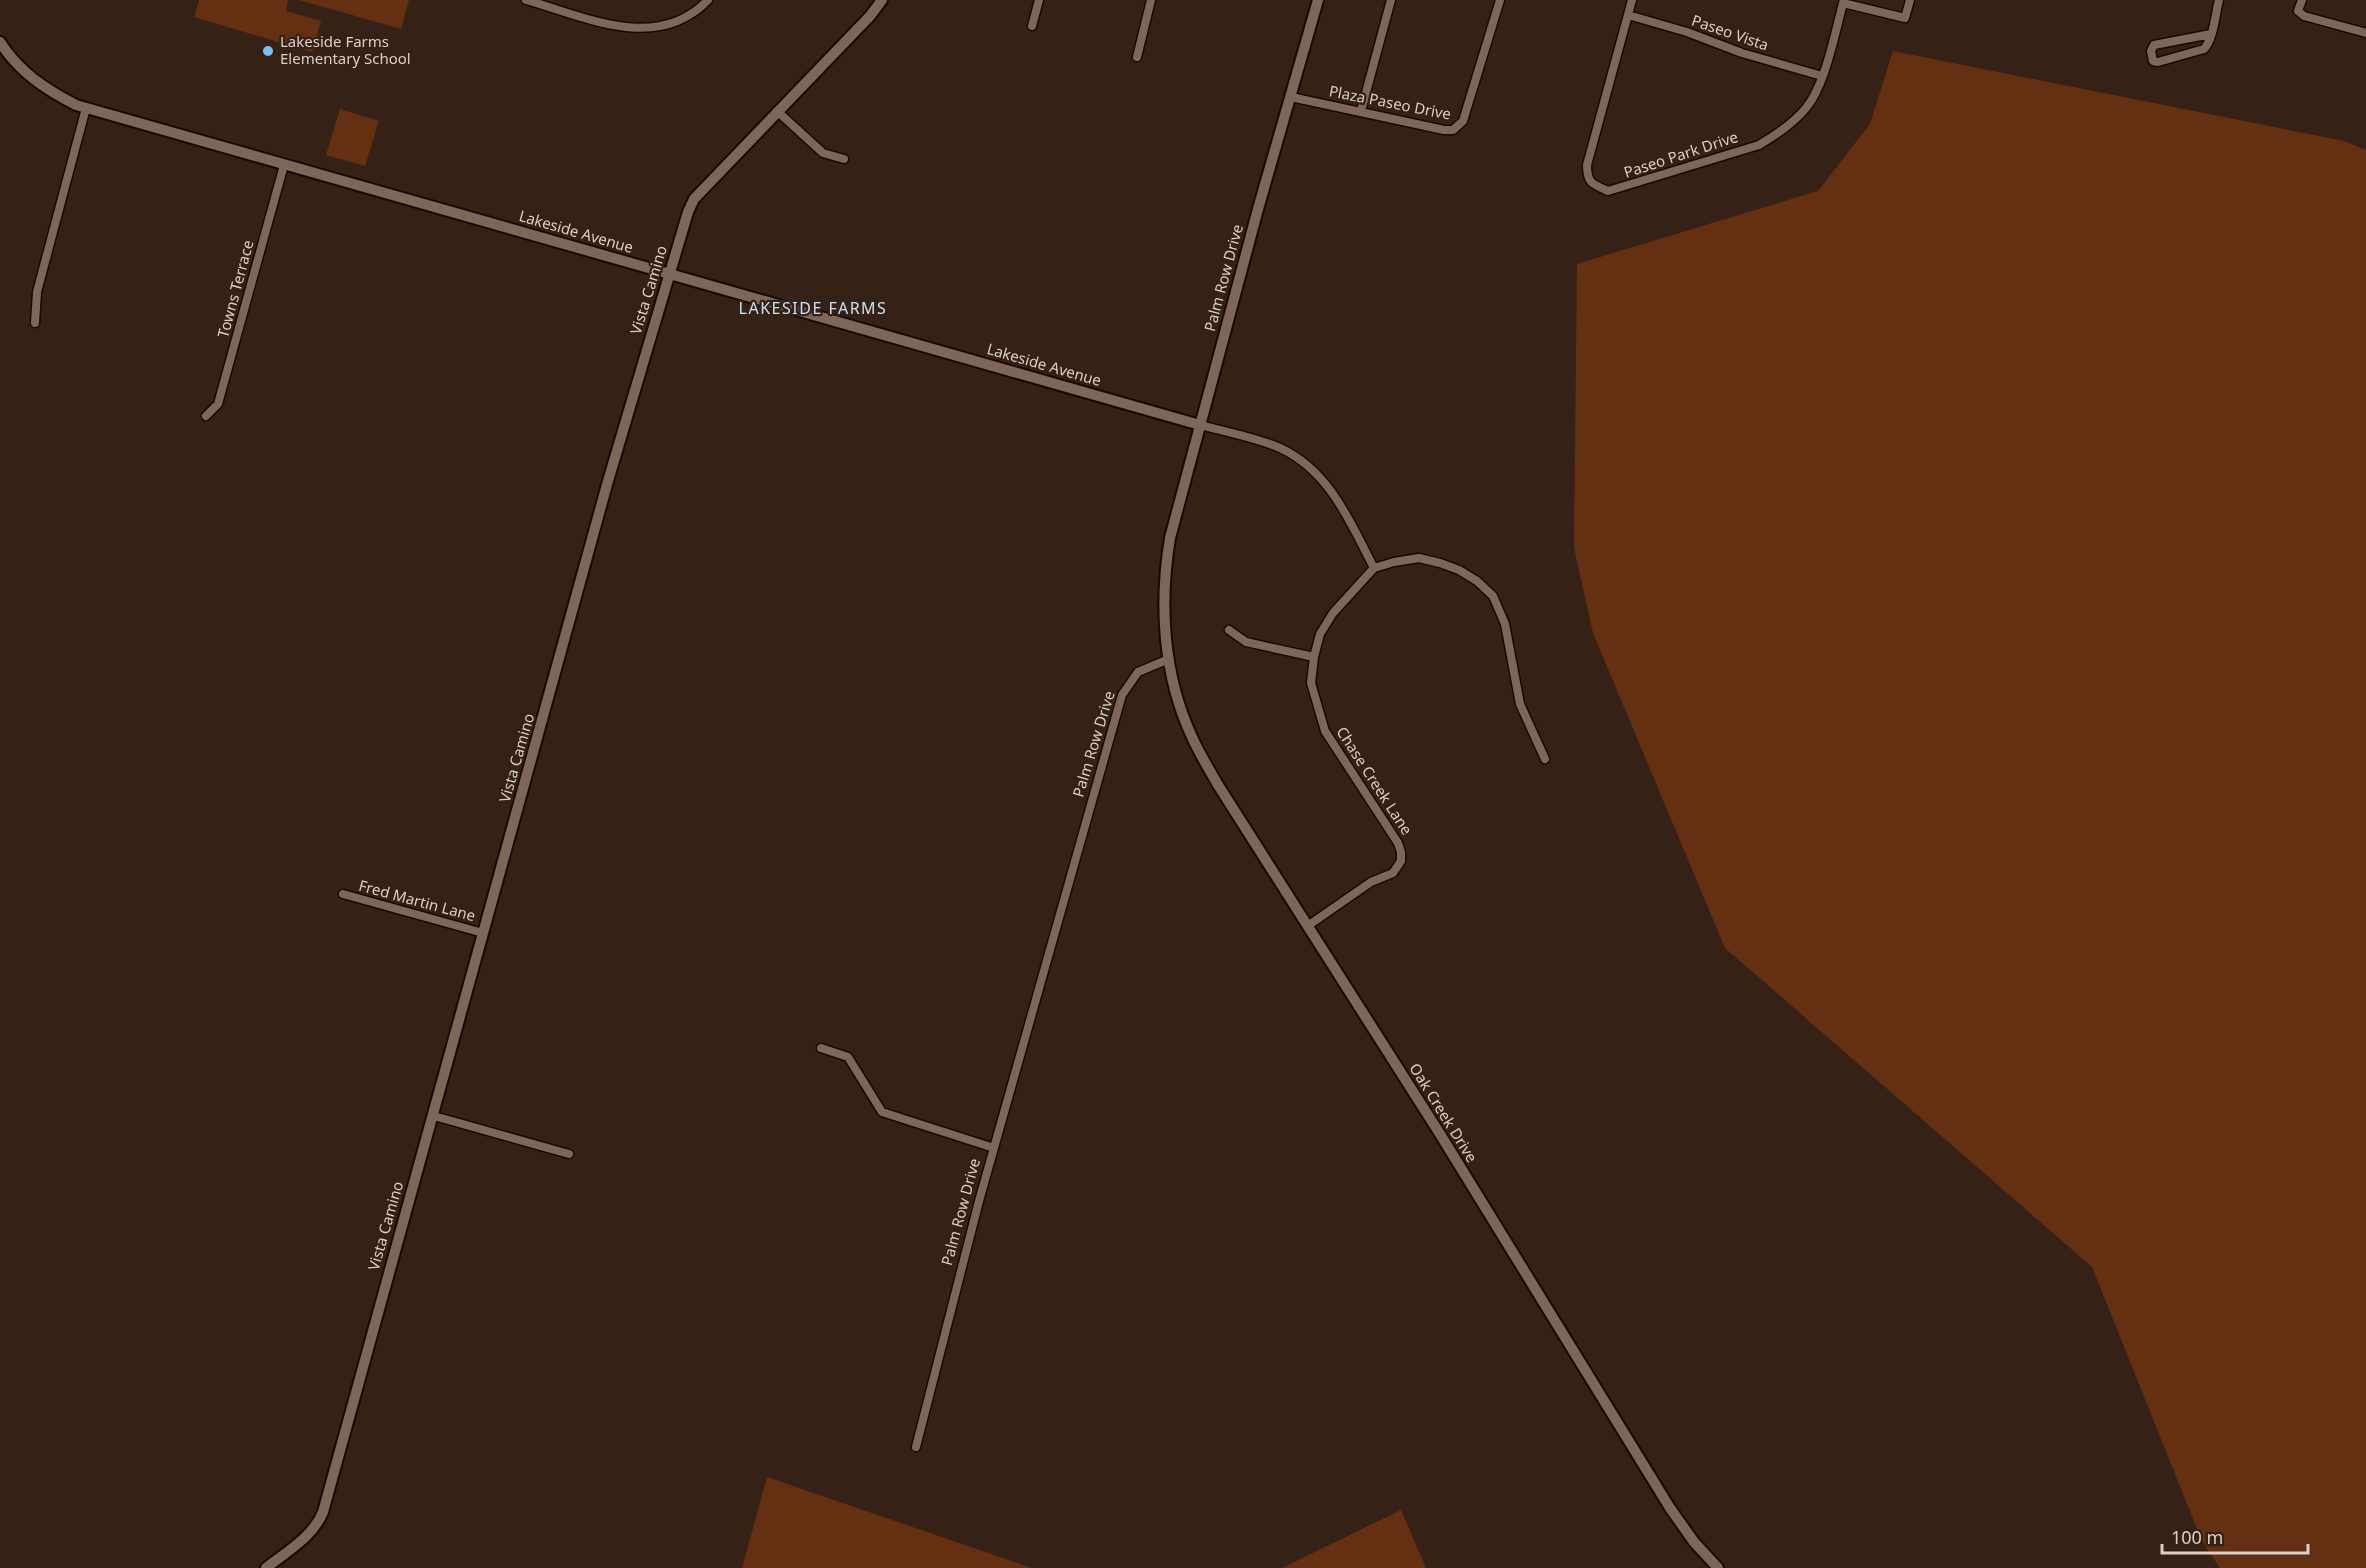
<svg xmlns="http://www.w3.org/2000/svg" width="2366" height="1568" font-family="'Noto Sans',sans-serif">
  <rect width="100%" height="100%" fill="#352116"/>
  <path fill="#643011" d="M 199,0 L 288,0 L 286,11 L 321,21 L 312,52 L 194,17 Z
    M 299,0 L 409,0 L 401,29 Z
    M 1893,51 L 2344,141 L 2366,150 L 2366,1568 L 2220,1568 L 2202,1541 L 2092,1267 L 1725,948 L 1593,633 L 1574,548 L 1577,264 L 1818,191 L 1870,124 Z
    M 340,109 L 379,121 L 365,166 L 326,155 Z
    M 767,1477 L 1032,1568 L 742,1568 Z
    M 1401,1510 L 1426,1568 L 1282,1568 Z"/>
  <g fill="none" stroke-linecap="round" stroke-linejoin="round">
    <g stroke="#1b0a02" stroke-width="11">
      <path id="minor" d="M 526,0 C 586,17 657,53 708,0
        M 1632,0 L 1587,165 C 1587,183 1592,184 1608,191 L 1759,145 C 1776,135 1793,124 1806,108 C 1826,84 1835,31 1844,0
        M 2302,0 L 2298,11 L 2304,16 L 2366,33
        M 1843,3 L 1905,18 L 1910,0
        M 1628,15 L 1687,32 L 1742,53 L 1822,76
        M 1032,26 L 1039,0
        M 2211,34 L 2154,45 L 2151,51 L 2153,61 L 2158,62 L 2204,49 C 2214,38 2215,15 2219,0
        M 1137,57 L 1151,0
        M 1291,97 L 1444,130 L 1453,130 L 1463,121 L 1500,0
        M 777,111 L 823,153 L 844,159
        M 1361,111 L 1391,0
        M 35,323 L 37,292 L 86,108
        M 206,416 L 218,404 L 284,165
        M 1200,425 C 1226,432 1255,437 1280,448 C 1330,471 1350,522 1374,568
        M 1229,630 L 1246,642 L 1314,657
        M 343,894 L 483,933
        M 1309,925 L 1371,882 L 1393,873 L 1401,861 L 1401,852 L 1398,843 L 1325,731 L 1311,683 L 1314,657 L 1320,634 L 1333,613 L 1374,568 L 1394,562 L 1419,558 L 1440,563 L 1459,570 L 1477,581 L 1493,596 L 1505,624 L 1520,704 L 1545,759
        M 821,1048 L 848,1057 L 882,1112 L 994,1148
        M 434,1116 L 569,1154
        M 916,1447 L 979,1201 L 1122,695 L 1138,672 L 1169,659"/>
    </g>
    <g stroke="#1b0a02" stroke-width="14">
      <path id="tertiary" d="M 1318,0 L 1258,209 L 1170,538 C 1159,604 1163,675 1192,737 C 1199,753 1209,769 1218,785 L 1440,1134 L 1670,1508 L 1694,1542 L 1718,1568
        M 0,42 C 19,72 45,89 76,105 L 1200,425
        M 266,1568 C 286,1552 313,1537 323,1512 L 608,481 L 688,212 L 694,199 L 870,16 L 882,0"/>
    </g>
    <use href="#minor" stroke="#7e665a" stroke-width="8"/>
    <use href="#tertiary" stroke="#7e665a" stroke-width="10"/>
  </g>
  <circle fill="#76c0f7" stroke="#352116" stroke-width="2" cx="268" cy="51" r="6"/>
  <g text-anchor="middle" stroke-width="4.5" stroke-linejoin="round" paint-order="stroke">
    <g font-size="15" fill="#dccec7" stroke="#352116">
      <text transform="translate(1730 33) rotate(19)" y="5">Paseo Vista</text>
      <text transform="translate(1390 103) rotate(11)" y="5">Plaza Paseo Drive</text>
      <text transform="translate(1681 155) rotate(-18)" y="5">Paseo Park Drive</text>
      <text transform="translate(576 232) rotate(16)" y="5">Lakeside Avenue</text>
      <text transform="translate(1224 278) rotate(-75)" y="5">Palm Row Drive</text>
      <text transform="translate(236 289) rotate(-75)" y="5">Towns Terrace</text>
      <text transform="translate(649 290) rotate(-73)" y="5">Vista Camino</text>
      <text transform="translate(1044 365) rotate(16)" y="5">Lakeside Avenue</text>
      <text transform="translate(1094 744) rotate(-73)" y="5">Palm Row Drive</text>
      <text transform="translate(517 758) rotate(-74)" y="5">Vista Camino</text>
      <text transform="translate(1374 781) rotate(57)" y="5">Chase Creek Lane</text>
      <text transform="translate(417 901) rotate(15)" y="5">Fred Martin Lane</text>
      <text transform="translate(1443 1113) rotate(58)" y="5">Oak Creek Drive</text>
      <text transform="translate(961 1212) rotate(-75)" y="5">Palm Row Drive</text>
      <text transform="translate(386 1226) rotate(-74)" y="5">Vista Camino</text>
    </g>
    <g font-size="15" fill="#dccec7" stroke="#352116" text-anchor="start">
      <text x="280" y="47">Lakeside Farms<tspan x="280" dy="17">Elementary School</tspan></text>
    </g>
    <g font-size="16" letter-spacing="1.5" fill="#c6e0f5" stroke="#352116">
      <text x="813" y="314">LAKESIDE FARMS</text>
    </g>
  </g>
  <path d="M2162 1544v9h146v-9" fill="none" stroke="#dccec7" stroke-width="3"/>
  <text x="2171" y="1544" font-size="18" fill="#dccec7" stroke="#352116" stroke-width="4.5" paint-order="stroke">100 m</text>
</svg>
